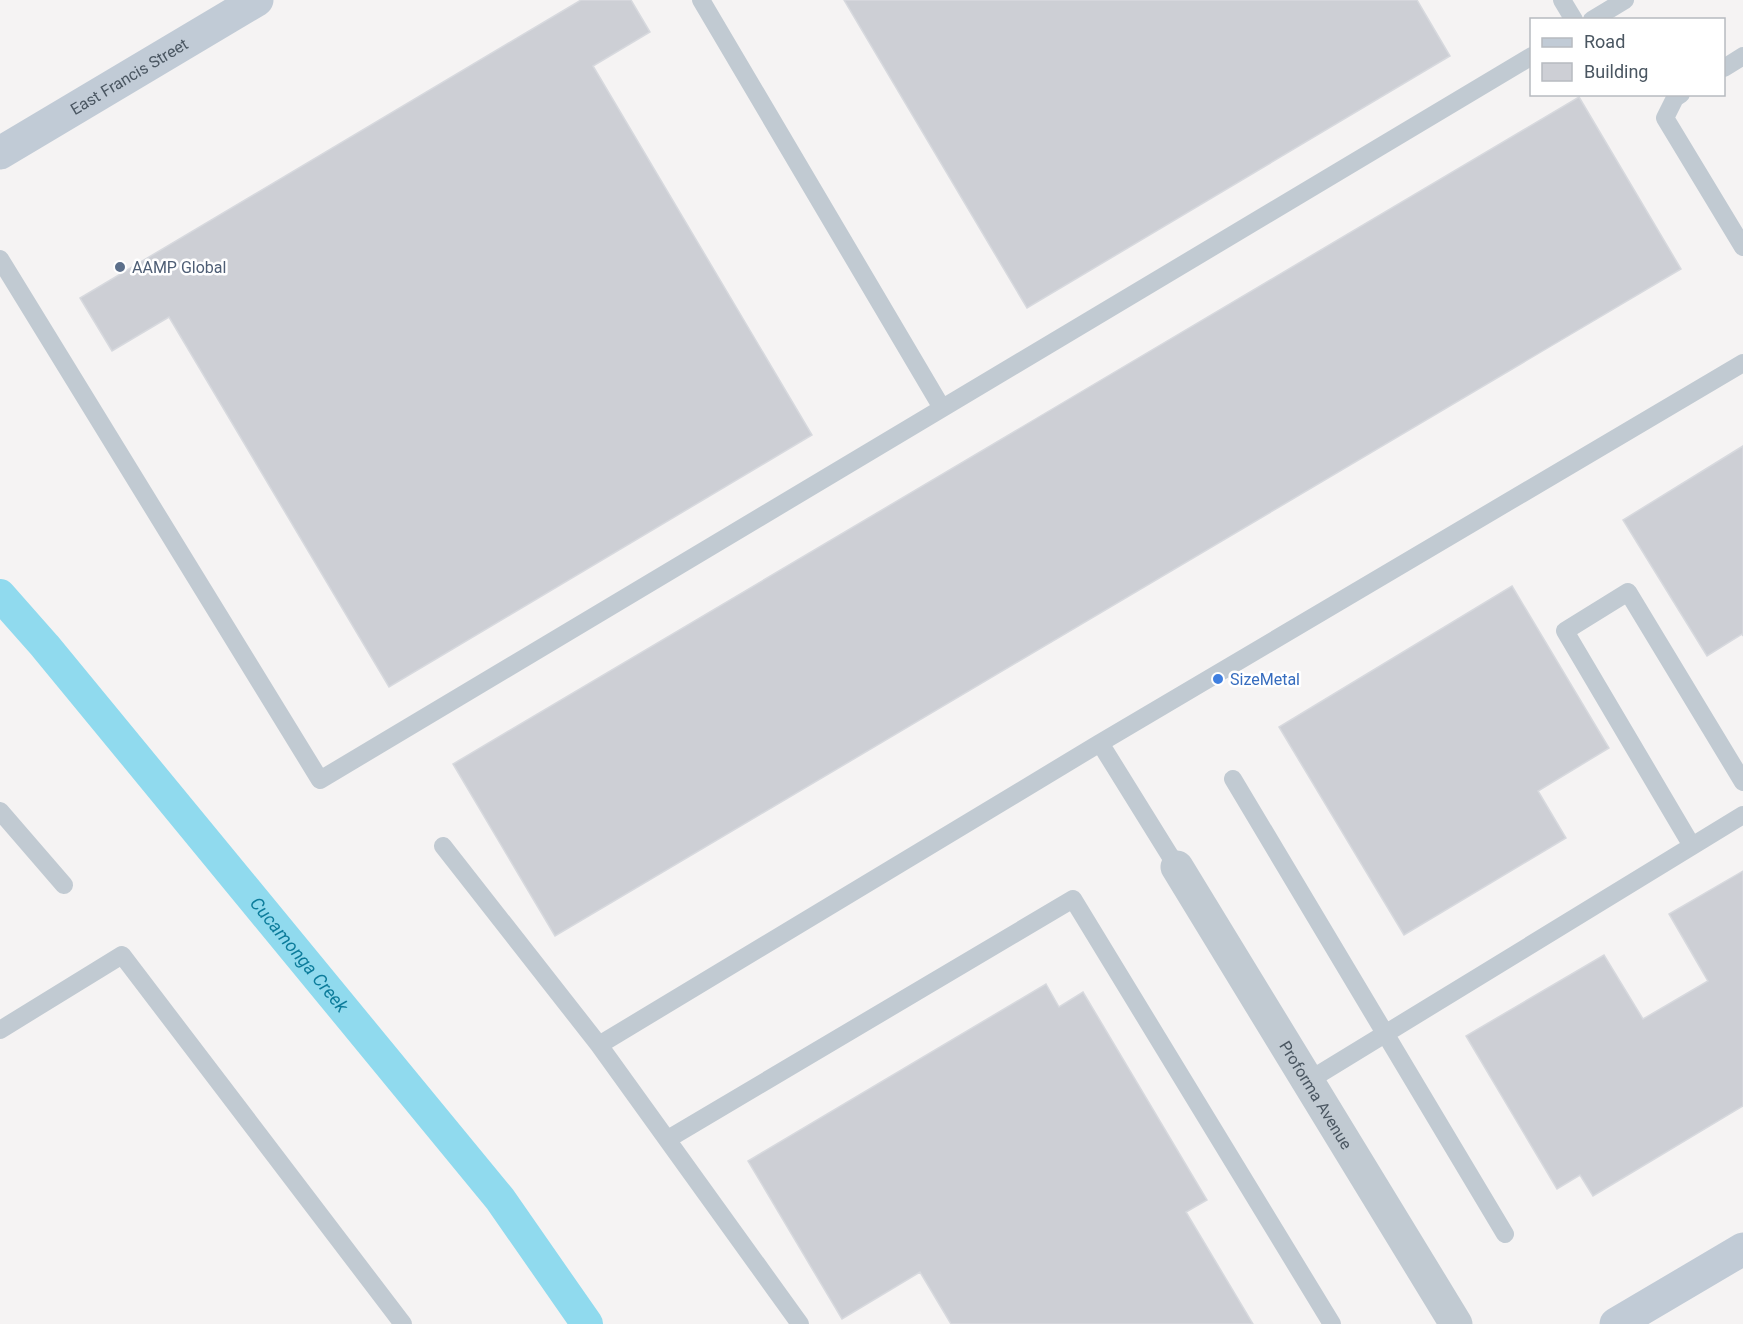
<svg xmlns="http://www.w3.org/2000/svg" width="1743" height="1324" font-family="Roboto,sans-serif">
  <rect width="100%" height="100%" fill="#f5f3f3"/>
  <g fill="none" stroke-linecap="round" stroke-linejoin="round">
    <path stroke="#90daee" stroke-width="32" id="s1" d="M 0,595 L 45,646 L 500,1199 L 587,1324"/>
  </g>
  <path fill="#cdcfd5" stroke="#d7d9de" stroke-width="1.5" d="M 581,0 L 631,0 L 650,32 L 593,66 L 812,435 L 389,687 L 169,317 L 112,351 L 80,298 Z
    M 844,0 L 1417,0 L 1450,56 L 1027,308 Z
    M 1579,97 L 1681,269 L 555,936 L 453,764 Z
    M 1743,446 L 1743,636 L 1742,634 L 1707,656 L 1623,520 Z
    M 1512,586 L 1609,748 L 1538,791 L 1566,838 L 1404,935 L 1279,727 Z
    M 1743,871 L 1743,1106 L 1593,1196 L 1580,1175 L 1557,1189 L 1466,1036 L 1604,955 L 1643,1019 L 1708,981 L 1669,914 Z
    M 1046,984 L 1059,1007 L 1083,992 L 1207,1200 L 1186,1212 L 1253,1324 L 951,1324 L 920,1272 L 842,1319 L 748,1161 Z"/>
  <g fill="none" stroke-linecap="round" stroke-linejoin="round">
    <path stroke="#c1cad2" stroke-width="18" d="M 701,0 L 942,408
      M 1562,0 L 1574,20
      M 1592,20 L 1625,0
      M 1724,68 L 1743,56
      M 1681,94 L 1675,98 L 1665,118 L 1743,247
      M 0,259 L 320,780 L 1532,56
      M 1100,743 L 1743,363
      M 1233,779 L 1505,1234
      M 0,811 L 64,885
      M 443,846 L 599,1045 L 1100,743 L 1177,867
      M 1692,846 L 1565,631 L 1628,592 L 1743,782
      M 0,1030 L 122,955 L 403,1324
      M 599,1045 L 800,1324
      M 1308,1081 L 1743,815
      M 668,1139 L 1073,899 L 1332,1324"/>
    <path stroke="#c1cad2" stroke-width="33" id="s2" d="M 1177,867 L 1456,1324"/>
    <g stroke="#c1cbd6" stroke-width="33">
      <path id="s3" d="M 0,153 L 257,0"/>
      <path d="M 1616,1324 L 1743,1249"/>
    </g>
  </g>
  <circle fill="#5c6f8a" stroke="#fff" stroke-width="2" cx="120" cy="267" r="6"/>
  <circle fill="#3f7fe0" stroke="#fff" stroke-width="2" cx="1218" cy="679" r="6"/>
  <g text-anchor="middle" stroke-width="5" stroke-linejoin="round" paint-order="stroke">
    <g font-size="16" fill="#4a5661" stroke="#fff">
      <text dy="6" stroke="none"><textPath href="#s3" startOffset="150">East Francis Street</textPath></text>
      <text dy="6" stroke="none"><textPath href="#s2" startOffset="267">Proforma Avenue</textPath></text>
    </g>
    <g font-size="16" fill="#4e5e75" stroke="#fff" text-anchor="start">
      <text x="132" y="273">AAMP Global</text>
    </g>
    <g font-size="16" fill="#366cbe" stroke="#fff" text-anchor="start">
      <text x="1230" y="685">SizeMetal</text>
    </g>
    <g font-size="18" font-style="italic" fill="#0c7c9b" stroke="#fff">
      <text dy="6" stroke="none"><textPath href="#s1" startOffset="468">Cucamonga Creek</textPath></text>
    </g>
  </g>
  <rect x="1530" y="18" width="195" height="78" fill="#ffffff" stroke="#b7bbc0" stroke-width="1.5"/>
  <rect x="1542" y="38" width="30" height="9" fill="#c1cbd6" stroke="#b7bbc0" stroke-width="1.5"/>
  <text x="1584" y="48" font-size="18" fill="#4a5661">Road</text>
  <rect x="1542" y="63" width="30" height="18" fill="#cdcfd5" stroke="#b7bbc0" stroke-width="1.5"/>
  <text x="1584" y="78" font-size="18" fill="#4a5661">Building</text>
</svg>
